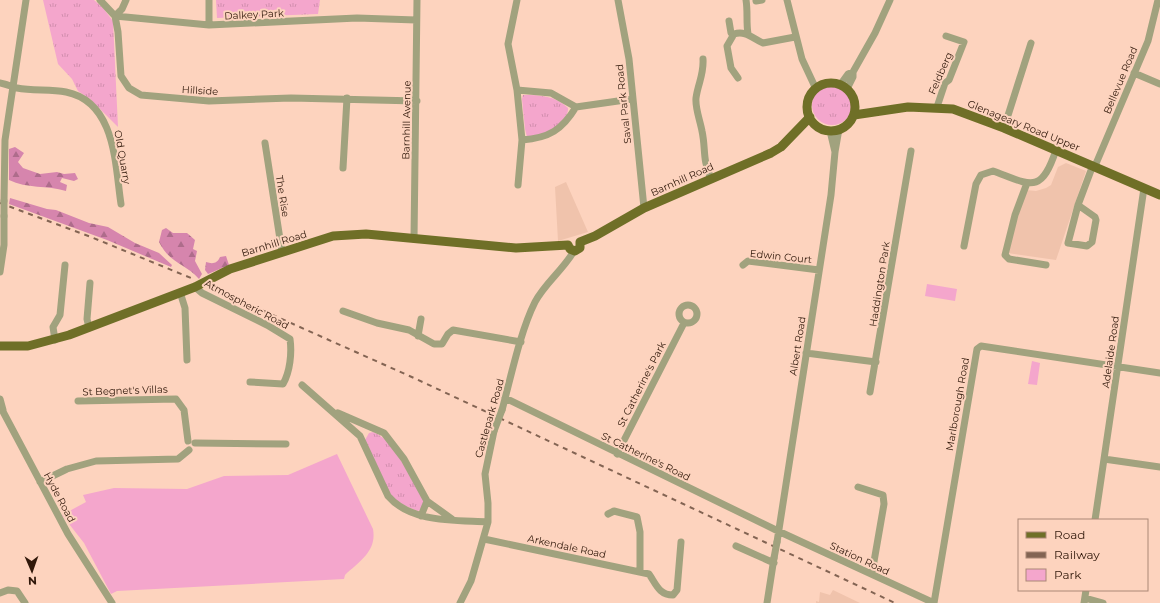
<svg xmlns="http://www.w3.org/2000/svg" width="1160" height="603" font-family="Montserrat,sans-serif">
  <defs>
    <pattern id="grass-tufts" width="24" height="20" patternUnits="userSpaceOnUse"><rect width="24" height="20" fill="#f4a6cc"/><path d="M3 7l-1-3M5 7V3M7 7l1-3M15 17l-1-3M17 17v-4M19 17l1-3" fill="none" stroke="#d28eae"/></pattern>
    <pattern id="forest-firs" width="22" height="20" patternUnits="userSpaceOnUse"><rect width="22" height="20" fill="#d685ad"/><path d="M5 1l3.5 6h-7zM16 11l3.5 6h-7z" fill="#ae6c8b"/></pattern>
  </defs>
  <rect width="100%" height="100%" fill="#fdd3be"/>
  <path fill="#f0c3ac" d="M 1066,163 L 1086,171 L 1056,260 L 1007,253 L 1026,190 L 1036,191 L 1046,188 L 1051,185 L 1058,167 Z
    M 566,182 L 588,232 L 558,241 L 555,187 Z
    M 833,590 L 860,603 L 816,603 L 816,601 L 819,602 L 820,592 L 830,595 Z"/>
  <path fill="url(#grass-tufts)" d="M 43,0 L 94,0 L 103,8 L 113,21 L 118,127 L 91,100 L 78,91 L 72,79 L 58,64 Z
    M 216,0 L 320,0 L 318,14 L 217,18 Z
    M812 105a20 20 0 1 1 40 0a20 20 0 1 1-40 0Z
    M 523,95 C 540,95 556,96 568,108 C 569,118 553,131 544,135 C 539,137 532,136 527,137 L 525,129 L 522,99 Z
    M 373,432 C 397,441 409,479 423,498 L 424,503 L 421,510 L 417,511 L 393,500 L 365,440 L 369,433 Z"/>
  <path fill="url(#forest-firs)" d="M 15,147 L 24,153 L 18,162 L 23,168 L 40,174 L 57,172 L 64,174 L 75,173 L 78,179 L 74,181 L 62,178 L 60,182 L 67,185 L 66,191 C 47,185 27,189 9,180 L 9,149 Z
    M 10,198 L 47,209 L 56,210 L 89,223 L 108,227 L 135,243 L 159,253 L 172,265 L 171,267 L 107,240 L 9,204 Z
    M 166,228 L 173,233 L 187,233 L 195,240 L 193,249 L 197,251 L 195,261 L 202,274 L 199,279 C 185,263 170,264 159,242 L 162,230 Z
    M 226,256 L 229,265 L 208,274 L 205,270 L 206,262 C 212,264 217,264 220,257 Z"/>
  <path fill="#f4a6cc" d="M 927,284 L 957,289 L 955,301 L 925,296 Z
    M 1032,361 L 1040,363 L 1037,385 L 1028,384 Z
    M 337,454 L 373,529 C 377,551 360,561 345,575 L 344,579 L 117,591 L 111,594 L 84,543 L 62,515 L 86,502 L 83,495 L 114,488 L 187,489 L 224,476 L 288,475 Z"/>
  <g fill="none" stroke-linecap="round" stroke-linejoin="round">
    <path stroke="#a1a27e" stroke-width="7" d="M 100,0 L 115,16 L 209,25 L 357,18 L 416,20
      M 126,0 L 122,9 L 115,16 L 118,32 L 121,76 L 129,88 L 141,95 L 209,101 L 291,98 L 417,101
      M 517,0 L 508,44 L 517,90 L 522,140 L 518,185
      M 618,0 L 629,59 L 644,208
      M 746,0 C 748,12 746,22 748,34
      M 787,0 L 802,59 L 816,89
      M 756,1 L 762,0
      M 729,21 L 731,33 L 734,34
      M 209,25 L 209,0
      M 703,59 C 704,75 698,83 696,98 C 695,108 700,120 702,131 C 706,150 702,158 711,179
      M 1134,73 L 1160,84
      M 738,78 L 731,68 L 727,46 L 734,34 C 746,30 753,39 763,43 L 795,37
      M 0,83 C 6,84 12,87 17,88 C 33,91 50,89 66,92 C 116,102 115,165 121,204
      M 840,85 L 848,74 L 853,72
      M 847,89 L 853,77 L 853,72 L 875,33 L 890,0
      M 517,90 L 551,93 L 576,107
      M 937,107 L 945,83 L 949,80 L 964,42 L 946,36
      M 1004,128 L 1031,43
      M 830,131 L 835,152
      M 522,140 C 549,138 562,130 576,107 L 632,99
      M 265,143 L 282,252
      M 1095,166 L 1148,41 L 1158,0
      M 343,168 L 347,98
      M 1027,183 L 1015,215 L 1005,255 L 1009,259 L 1046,265
      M 4,201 L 5,140 L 26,0
      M 1078,205 L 1068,243 L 1087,246 L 1092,242 L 1096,220 L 1095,217 L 1078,205 L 1093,165
      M 414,239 L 417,0
      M 964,246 L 976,184 L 981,175 L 993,171 C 1031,185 1041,195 1056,150
      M 743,265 L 748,261 L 819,270
      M 0,272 L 4,245 L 4,216
      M 195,287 L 202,293 L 267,325 L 290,339 C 292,353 290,372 283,384 L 250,382
      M 180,292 L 185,308 L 187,360
      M679 314a9 9 0 1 1 18 0a9 9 0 1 1-18 0Z
      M 343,311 L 377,323 L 409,330 L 434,344 L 442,344 L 448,334 L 453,330 L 521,342
      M 89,328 L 87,319 L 90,283
      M 418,336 L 421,319
      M 55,340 L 53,327 L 60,315 L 65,265
      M 806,353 L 876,362
      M 302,385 L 360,436 L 388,496 C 411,523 455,520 488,522
      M 870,392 L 911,151
      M 505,398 L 778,531 L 934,603
      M 0,399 L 3,410
      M 78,401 L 176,399 L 184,410 L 188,441
      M 0,406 L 68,534 L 112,603
      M 502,410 C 511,377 520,332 535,302 C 545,283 563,270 574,251
      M 338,413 L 384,433 L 404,459 L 427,501 L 452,519
      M 195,443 L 286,444
      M 617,454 L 684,323
      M 1104,459 L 1160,467
      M 40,482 L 67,469 L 96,461 L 178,459 L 189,450
      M 858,487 L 883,495 L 884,504 L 872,573
      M 608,514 L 614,511 L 637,517 L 640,532 L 640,572
      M 421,516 L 427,501
      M 1095,520 L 1144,188
      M 484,539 L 649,574 C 656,584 659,595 673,595 L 677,590 L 681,542
      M 777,542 L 831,195 L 835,152 L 839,129
      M 736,546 L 774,563
      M 0,593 L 8,590 L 17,591 L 25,603
      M 1085,598 L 1103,603
      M 460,603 L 471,581 L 488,522 L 488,503 L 485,474 L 494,431
      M 767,603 L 774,558
      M 934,603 L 977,349 L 981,346 L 1160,373
      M 1084,603 L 1086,590"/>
    <path stroke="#6f6f27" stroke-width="9" d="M807 107a24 24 0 1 1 48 0a24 24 0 1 1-48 0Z
      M 854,115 L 908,107 L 953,109 L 1004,128 L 1160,195
      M 580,242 L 595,236 L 644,208 L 771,153 L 781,147 L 810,117
      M 568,245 L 570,249 L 575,251 L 580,248 L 580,242
      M 0,346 L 28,346 L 69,335 L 195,287 L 230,269 L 333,236 L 366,234 L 516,248 L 568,245"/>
    <path stroke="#836453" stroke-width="2" stroke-dasharray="5 5" stroke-linecap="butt" d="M 0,203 L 91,237 L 191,278
      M 208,286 L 414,378 L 895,603"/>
    <path stroke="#a1a27e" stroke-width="7" d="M 4,216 L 4,201
      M 494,431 L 502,410
      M 774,558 L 777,542"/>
  </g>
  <g text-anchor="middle" stroke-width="4" stroke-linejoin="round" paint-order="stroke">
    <g font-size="10" fill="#30180a" stroke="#fdd3be">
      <text transform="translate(254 14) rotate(-3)" y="4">Dalkey Park</text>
      <text transform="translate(940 73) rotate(-66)" y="4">Feldberg</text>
      <text transform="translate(1120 80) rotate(-67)" y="4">Bellevue Road</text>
      <text transform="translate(200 90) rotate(3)" y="4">Hillside</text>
      <text transform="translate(623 104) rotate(-96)" y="4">Saval Park Road</text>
      <text transform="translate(406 120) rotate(-89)" y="4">Barnhill Avenue</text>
      <text transform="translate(1024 125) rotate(22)" y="4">Glenageary Road Upper</text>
      <text transform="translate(123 157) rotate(80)" y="4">Old Quarry</text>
      <text transform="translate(682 179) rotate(-24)" y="4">Barnhill Road</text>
      <text transform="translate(283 196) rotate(81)" y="4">The Rise</text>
      <text transform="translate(274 243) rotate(-17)" y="4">Barnhill Road</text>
      <text transform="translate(781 256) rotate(6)" y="4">Edwin Court</text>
      <text transform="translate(879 284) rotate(-81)" y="4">Haddington Park</text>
      <text transform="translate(247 304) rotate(28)" y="4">Atmospheric Road</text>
      <text transform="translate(797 346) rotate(-81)" y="4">Albert Road</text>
      <text transform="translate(1110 352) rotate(-82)" y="4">Adelaide Road</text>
      <text transform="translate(641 384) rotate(-63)" y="4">St Catherine's Park</text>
      <text transform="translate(125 390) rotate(-2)" y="4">St Begnet's Villas</text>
      <text transform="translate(957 404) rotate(-80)" y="4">Marlborough Road</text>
      <text transform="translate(489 418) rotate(-74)" y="4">Castlepark Road</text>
      <text transform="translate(646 456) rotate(26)" y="4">St Catherine's Road</text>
      <text transform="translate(60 497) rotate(62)" y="4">Hyde Road</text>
      <text transform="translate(567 546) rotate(12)" y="4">Arkendale Road</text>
      <text transform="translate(860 558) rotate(25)" y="4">Station Road</text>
    </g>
  </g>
  <rect x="1018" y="519" width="130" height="72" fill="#fdd3be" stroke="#ab8876"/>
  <rect x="1026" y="532" width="20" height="6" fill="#6f6f27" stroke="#ab8876"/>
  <text x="1054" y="539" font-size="12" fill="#30180a">Road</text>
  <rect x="1026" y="552" width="20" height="6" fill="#836453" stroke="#ab8876"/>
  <text x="1054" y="559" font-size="12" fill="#30180a">Railway</text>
  <rect x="1026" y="569" width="20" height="12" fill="#f4a6cc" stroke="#ab8876"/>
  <text x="1054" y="579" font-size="12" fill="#30180a">Park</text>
  <g transform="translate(32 571) rotate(178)" stroke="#fdd3be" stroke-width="3" paint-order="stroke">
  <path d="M0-3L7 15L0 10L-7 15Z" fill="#30180a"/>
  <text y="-6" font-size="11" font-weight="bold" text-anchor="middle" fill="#30180a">N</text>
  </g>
</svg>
